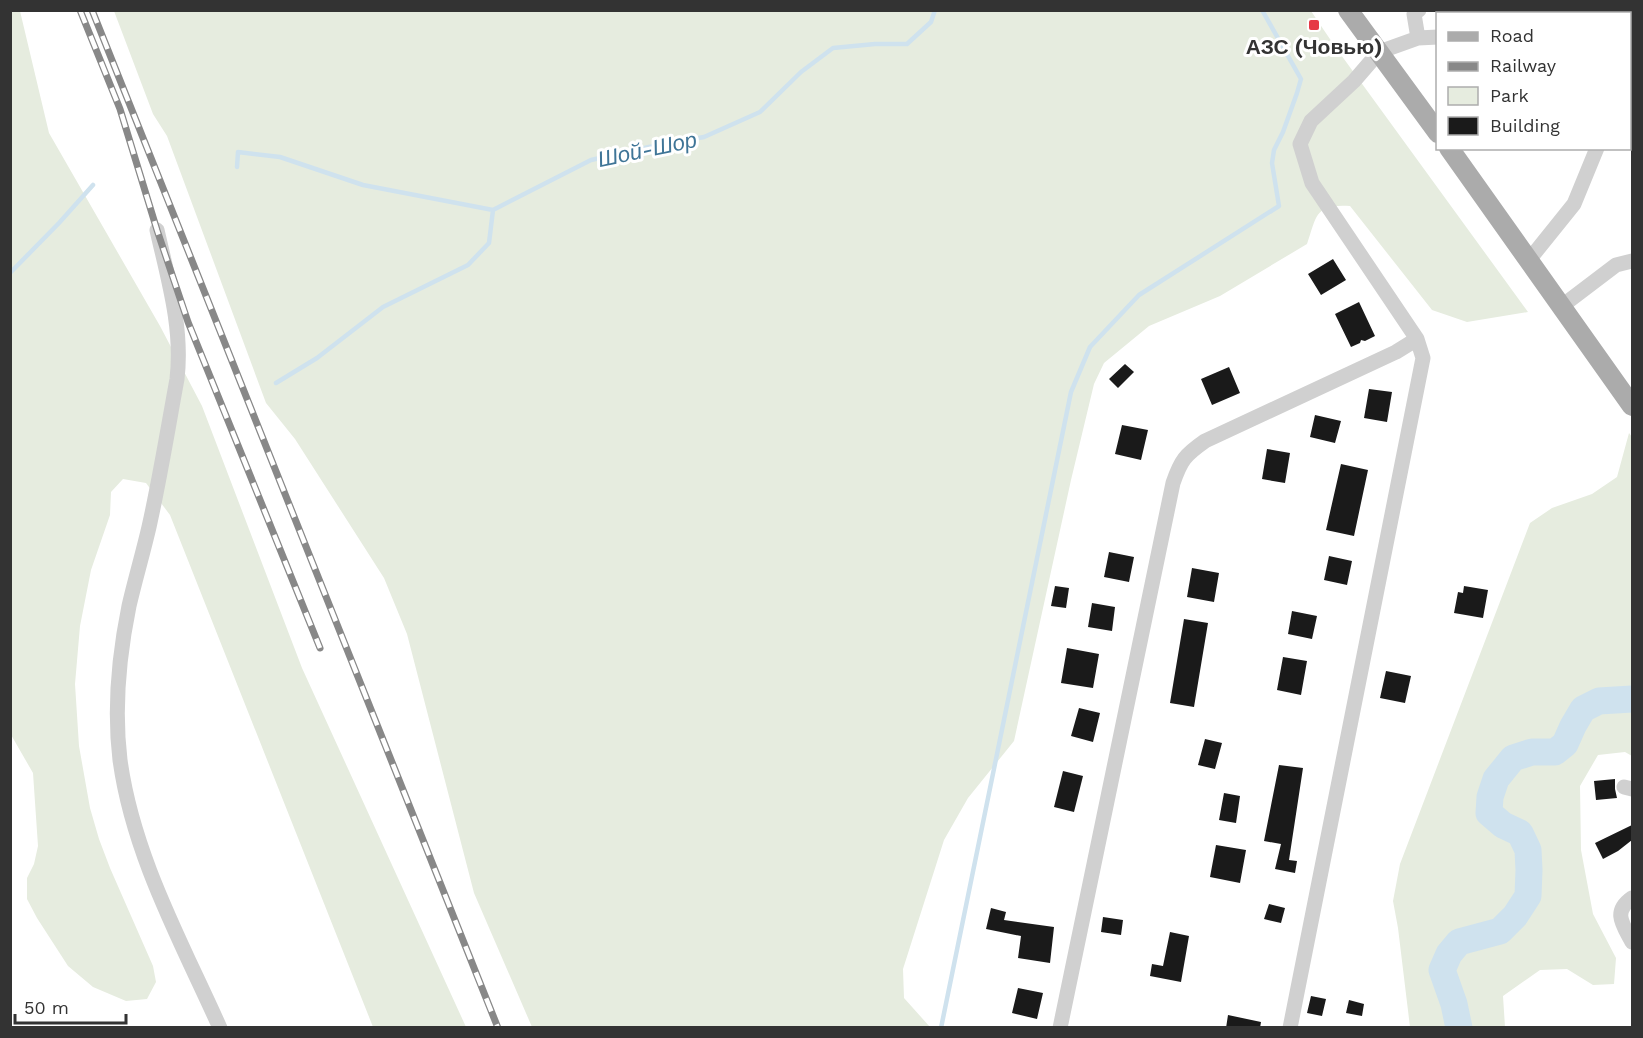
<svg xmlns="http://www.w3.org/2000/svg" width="1643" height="1038" font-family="'Work Sans',sans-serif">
  <rect width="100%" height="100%" fill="#fff"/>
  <path fill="#e6ecdf" d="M 10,11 L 20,11 L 49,133 L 160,326 L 202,406 L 302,668 L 466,1027 L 373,1027 L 170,515 L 146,483 L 123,479 L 111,492 L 110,515 L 91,570 L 80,626 L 75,684 L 79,746 L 90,808 L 99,839 L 110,868 L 153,966 L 156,982 L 147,999 L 126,1001 L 93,987 L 68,966 L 37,918 L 27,899 L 27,878 L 34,864 L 38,846 L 33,773 L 10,733 Z
    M 114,11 L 1311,11 L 1336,48 L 1528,312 L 1467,322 L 1432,310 L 1350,206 C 1315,204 1317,215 1307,244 L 1220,296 L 1149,326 L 1104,363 L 1094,384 L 1071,480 L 1014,741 L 968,798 L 944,840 L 903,969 L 904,998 L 930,1027 L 532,1027 L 474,893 L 407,634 L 384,578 L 295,439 L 266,403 L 167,136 L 153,114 Z
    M 1629,433 L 1632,437 L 1632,756 L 1625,752 L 1598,755 L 1580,786 L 1581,850 L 1593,914 L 1616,958 L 1614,984 L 1593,985 L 1567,969 L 1540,970 L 1503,996 L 1505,1027 L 1410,1027 L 1398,928 L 1393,901 L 1400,864 L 1530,523 L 1552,508 L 1592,494 L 1617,477 Z"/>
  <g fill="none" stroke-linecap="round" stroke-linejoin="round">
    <path stroke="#cfe2ee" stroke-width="4.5" d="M 237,167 L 238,152 L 280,157 L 363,185 L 493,210 L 591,160 L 649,147 L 704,137 L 760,112 L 801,72 L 833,48 L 875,44 L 907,44 L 931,22 L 935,10
      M 10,273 L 59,223 L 93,185
      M 276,383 L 317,358 L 383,307 L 468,265 L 489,243 L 493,210
      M 941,1028 L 1071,392 L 1090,347 L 1139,295 L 1279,206 L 1272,163 L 1274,150 L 1283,132 L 1297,93 L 1301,79 L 1262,10"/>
    <path stroke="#cfe2ee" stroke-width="27" d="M 1459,1028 L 1454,1004 L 1442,970 L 1449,954 L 1459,942 L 1500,931 L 1515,916 L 1528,896 L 1529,870 L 1528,850 L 1520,833 L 1503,825 L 1489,813 L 1490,797 L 1496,779 L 1513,758 L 1532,752 L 1555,752 L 1565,744 L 1573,726 L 1583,709 L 1599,701 L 1632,699"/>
  </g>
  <path fill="#1a1a1a" d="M 1333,259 L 1346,280 L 1321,295 L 1308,274 Z
    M 1359,302 L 1375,336 L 1365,341 L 1361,340 L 1360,343 L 1351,347 L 1335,314 Z
    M 1125,364 L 1134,372 L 1118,388 L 1109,379 Z
    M 1229,367 L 1240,393 L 1212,405 L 1201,379 Z
    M 1369,389 L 1392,392 L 1387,422 L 1364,418 Z
    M 1315,415 L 1341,421 L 1335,443 L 1310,437 Z
    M 1122,425 L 1148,430 L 1141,460 L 1115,454 Z
    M 1267,449 L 1290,453 L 1285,483 L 1262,479 Z
    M 1341,464 L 1368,470 L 1354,536 L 1326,530 Z
    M 1109,552 L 1134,557 L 1129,582 L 1104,577 Z
    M 1329,556 L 1352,561 L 1347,585 L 1324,580 Z
    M 1192,568 L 1219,573 L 1214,602 L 1187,597 Z
    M 1055,586 L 1069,588 L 1066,608 L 1051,606 Z
    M 1464,586 L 1488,590 L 1483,618 L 1454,613 L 1458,592 L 1463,593 Z
    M 1092,603 L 1115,607 L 1112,631 L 1088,627 Z
    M 1292,611 L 1317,616 L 1312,639 L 1288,634 Z
    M 1184,619 L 1208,623 L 1194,707 L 1170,703 Z
    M 1067,648 L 1099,654 L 1093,688 L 1061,683 Z
    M 1283,657 L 1307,661 L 1301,695 L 1277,690 Z
    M 1386,671 L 1411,676 L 1405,703 L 1380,698 Z
    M 1079,708 L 1100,713 L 1093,742 L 1071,736 Z
    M 1205,739 L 1222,743 L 1215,769 L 1198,765 Z
    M 1279,765 L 1303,768 L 1289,860 L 1297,861 L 1295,873 L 1275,869 L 1281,844 L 1264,841 Z
    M 1063,771 L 1083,776 L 1074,812 L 1054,807 Z
    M 1615,779 L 1615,789 L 1617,798 L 1596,800 L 1594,781 Z
    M 1224,793 L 1240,796 L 1236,823 L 1219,820 Z
    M 1632,825 L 1632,840 L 1618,851 L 1603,859 L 1595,843 Z
    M 1216,845 L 1246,850 L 1240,883 L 1210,877 Z
    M 1269,904 L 1285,908 L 1281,923 L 1264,919 Z
    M 991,908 L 1006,912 L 1004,920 L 1054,927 L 1050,963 L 1018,958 L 1021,936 L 986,929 Z
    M 1103,917 L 1123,920 L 1121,935 L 1101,932 Z
    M 1170,932 L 1189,936 L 1181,982 L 1150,976 L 1152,964 L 1163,966 Z
    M 1018,988 L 1043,993 L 1037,1019 L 1012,1013 Z
    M 1311,996 L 1326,999 L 1322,1016 L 1307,1013 Z
    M 1349,1000 L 1364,1004 L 1362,1016 L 1346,1013 Z
    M 1228,1015 L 1261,1022 L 1260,1028 L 1226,1028 Z"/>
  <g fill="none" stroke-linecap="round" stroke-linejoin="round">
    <path stroke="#d0d0d0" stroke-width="15" d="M 1418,38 L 1414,14 L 1419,10
      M 157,230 C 168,279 183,328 177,379 C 168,428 160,478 149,527 C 143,553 135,580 129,606 C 119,655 114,710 120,760 C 133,855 181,941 220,1028
      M 1529,260 L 1574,204 L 1597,148
      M 1562,306 L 1616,265 L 1632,261
      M 1624,787 L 1632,789
      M 1632,898 C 1612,912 1623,925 1632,942
      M 1060,1028 L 1173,483 C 1181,460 1185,455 1205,441 L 1396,352 L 1417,339
      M 1290,1028 L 1423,358 L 1417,339 L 1312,183 L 1300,144 L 1311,121 L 1354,81 L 1379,52 L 1418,38 L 1438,37"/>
    <path stroke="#ababab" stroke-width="20" d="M 1348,10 L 1438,133
      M 1449,148 L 1632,406"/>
    <g stroke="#888" stroke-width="7">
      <path id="rail" d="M 80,10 L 120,109 L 157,230 L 188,322 L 320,648
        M 92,10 L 498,1028"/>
    </g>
    <use href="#rail" stroke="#fff" stroke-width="4.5" stroke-dasharray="14" stroke-linecap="butt"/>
  </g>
  <rect fill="#e63946" stroke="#fff" stroke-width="2" x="1308" y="19" width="12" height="12" rx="3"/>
  <g text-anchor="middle" stroke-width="6" stroke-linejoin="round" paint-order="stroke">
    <g font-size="21" font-weight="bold" fill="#333" stroke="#fff">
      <text x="1314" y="54">АЗС (Човью)</text>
    </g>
    <g font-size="22" font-style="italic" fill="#3f7597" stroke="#fff">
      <text transform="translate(647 149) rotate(-12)" y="8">Шой-Шор</text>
    </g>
  </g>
  <rect width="1643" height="1038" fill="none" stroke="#333333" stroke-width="24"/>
  <rect x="1436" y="12" width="195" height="138" fill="#ffffff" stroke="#adadad" stroke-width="1.5"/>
  <rect x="1448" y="32" width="30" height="9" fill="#ababab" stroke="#adadad" stroke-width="1.5"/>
  <text x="1490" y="42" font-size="18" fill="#333333">Road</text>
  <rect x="1448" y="62" width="30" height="9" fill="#888888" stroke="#adadad" stroke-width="1.5"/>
  <text x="1490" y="72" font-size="18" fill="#333333">Railway</text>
  <rect x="1448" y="87" width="30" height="18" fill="#e6ecdf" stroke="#adadad" stroke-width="1.5"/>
  <text x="1490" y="102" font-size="18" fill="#333333">Park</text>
  <rect x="1448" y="117" width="30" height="18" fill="#1a1a1a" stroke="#adadad" stroke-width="1.5"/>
  <text x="1490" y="132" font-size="18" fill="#333333">Building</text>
  <path d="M15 1014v9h111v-9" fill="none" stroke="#333333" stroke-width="3"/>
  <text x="24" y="1014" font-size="18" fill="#333333" stroke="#ffffff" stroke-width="4.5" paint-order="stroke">50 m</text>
</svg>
